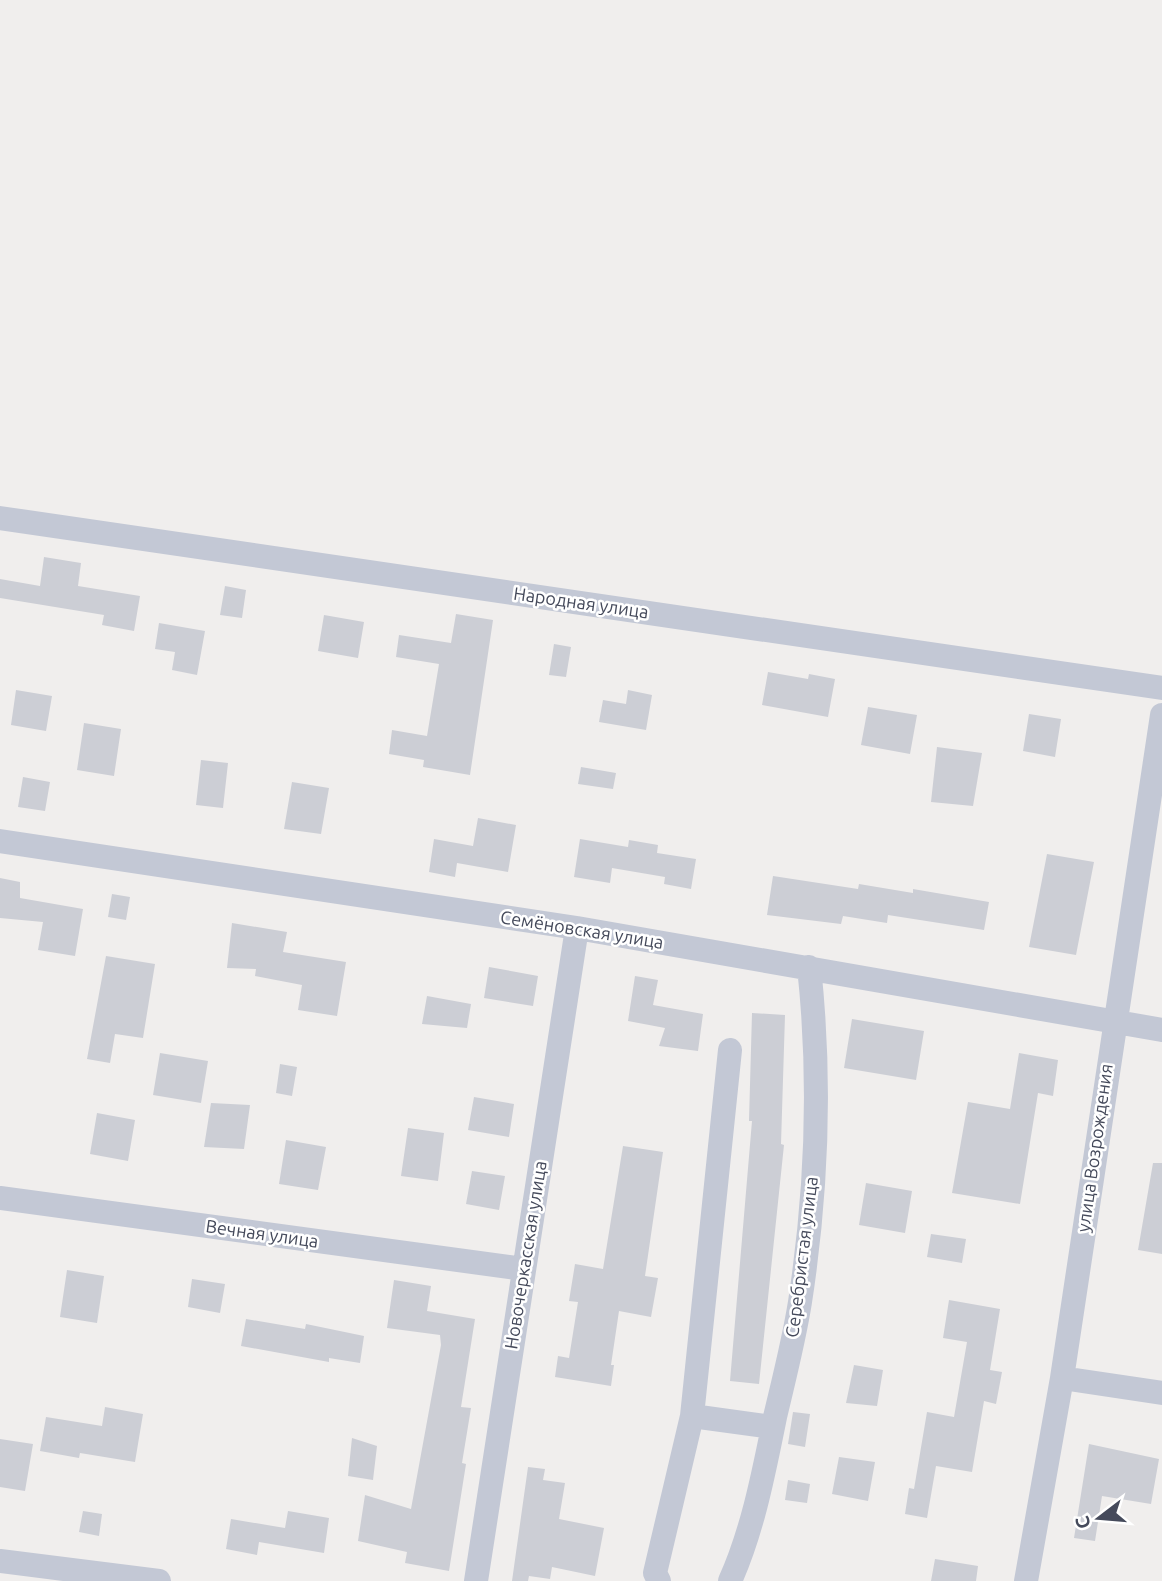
<svg xmlns="http://www.w3.org/2000/svg" width="1162" height="1581" font-family="Ubuntu,sans-serif">
  <rect width="100%" height="100%" fill="#f0eeed"/>
  <path fill="#ccced5" d="M 44,557 L 81,563 L 78,586 L 140,596 L 134,631 L 102,625 L 104,615 L 0,598 L 0,579 L 40,586 Z
    M 225,586 L 246,590 L 242,618 L 220,615 Z
    M 456,614 L 493,620 L 470,775 L 423,767 L 424,760 L 389,754 L 392,730 L 427,736 L 439,664 L 396,657 L 399,635 L 451,643 Z
    M 324,615 L 364,622 L 358,658 L 318,651 Z
    M 159,623 L 205,631 L 197,675 L 172,670 L 175,652 L 155,649 Z
    M 554,644 L 571,647 L 566,677 L 549,675 Z
    M 768,672 L 808,679 L 809,674 L 835,679 L 828,717 L 762,705 Z
    M 16,690 L 52,696 L 46,731 L 11,725 Z
    M 628,690 L 652,695 L 646,730 L 599,722 L 603,700 L 626,704 Z
    M 868,707 L 917,715 L 910,754 L 861,745 Z
    M 1029,714 L 1061,719 L 1055,757 L 1023,751 Z
    M 84,723 L 121,729 L 114,776 L 77,770 Z
    M 937,747 L 982,753 L 973,806 L 931,802 Z
    M 201,760 L 228,763 L 223,808 L 196,805 Z
    M 581,767 L 616,773 L 613,789 L 578,784 Z
    M 23,777 L 50,782 L 45,811 L 18,807 Z
    M 292,782 L 329,788 L 321,834 L 284,829 Z
    M 478,818 L 516,825 L 508,872 L 457,863 L 455,877 L 429,872 L 434,839 L 473,846 Z
    M 580,839 L 628,847 L 629,840 L 658,845 L 657,853 L 696,859 L 691,889 L 664,884 L 665,877 L 612,868 L 610,883 L 574,877 Z
    M 1047,854 L 1094,862 L 1076,955 L 1029,947 Z
    M 773,876 L 858,889 L 859,884 L 913,893 L 913,889 L 989,902 L 984,930 L 888,915 L 887,923 L 843,916 L 841,924 L 767,915 Z
    M 0,878 L 20,882 L 20,898 L 83,909 L 75,956 L 38,950 L 43,922 L 0,918 Z
    M 112,894 L 130,897 L 126,920 L 108,917 Z
    M 232,923 L 287,932 L 283,952 L 346,962 L 337,1016 L 298,1010 L 302,985 L 255,976 L 256,969 L 227,968 Z
    M 106,956 L 155,964 L 143,1038 L 115,1034 L 110,1063 L 87,1059 Z
    M 489,967 L 538,976 L 533,1006 L 484,998 Z
    M 635,976 L 658,980 L 653,1005 L 703,1014 L 698,1051 L 659,1046 L 665,1028 L 628,1021 Z
    M 427,996 L 471,1004 L 467,1028 L 422,1024 Z
    M 752,1013 L 785,1015 L 781,1144 L 784,1145 L 759,1384 L 730,1381 L 752,1121 L 749,1121 Z
    M 852,1019 L 924,1031 L 916,1080 L 844,1068 Z
    M 160,1053 L 208,1061 L 201,1103 L 153,1095 Z
    M 1019,1053 L 1058,1060 L 1053,1096 L 1038,1093 L 1020,1204 L 952,1193 L 968,1102 L 1010,1109 Z
    M 280,1064 L 297,1067 L 292,1096 L 276,1093 Z
    M 474,1097 L 514,1104 L 509,1137 L 468,1130 Z
    M 211,1103 L 250,1105 L 244,1149 L 204,1147 Z
    M 97,1113 L 135,1120 L 128,1161 L 90,1154 Z
    M 408,1128 L 444,1133 L 438,1181 L 401,1176 Z
    M 286,1140 L 326,1147 L 318,1190 L 279,1184 Z
    M 623,1146 L 663,1152 L 645,1276 L 658,1278 L 651,1317 L 619,1311 L 611,1365 L 614,1365 L 611,1386 L 555,1377 L 558,1356 L 569,1358 L 578,1302 L 569,1301 L 575,1264 L 603,1269 Z
    M 1153,1163 L 1162,1163 L 1162,1254 L 1138,1250 Z
    M 472,1171 L 505,1176 L 499,1210 L 466,1204 Z
    M 866,1183 L 912,1191 L 905,1233 L 859,1225 Z
    M 931,1234 L 966,1239 L 962,1263 L 927,1257 Z
    M 67,1270 L 104,1276 L 97,1323 L 60,1317 Z
    M 192,1279 L 225,1284 L 220,1313 L 188,1307 Z
    M 394,1280 L 431,1286 L 427,1311 L 475,1319 L 461,1407 L 471,1408 L 462,1463 L 466,1464 L 449,1571 L 405,1563 L 407,1552 L 358,1541 L 365,1495 L 411,1509 L 441,1345 L 440,1335 L 387,1328 Z
    M 949,1300 L 1000,1309 L 990,1370 L 1002,1372 L 996,1404 L 984,1401 L 972,1472 L 936,1466 L 927,1518 L 905,1514 L 909,1488 L 914,1489 L 927,1412 L 954,1417 L 967,1342 L 943,1338 Z
    M 246,1319 L 305,1329 L 306,1324 L 364,1336 L 360,1363 L 329,1358 L 329,1362 L 241,1346 Z
    M 854,1365 L 883,1370 L 877,1406 L 846,1403 Z
    M 105,1407 L 143,1414 L 135,1462 L 80,1453 L 79,1458 L 40,1451 L 46,1417 L 102,1426 Z
    M 793,1412 L 810,1414 L 805,1447 L 788,1444 Z
    M 352,1438 L 377,1446 L 373,1480 L 348,1476 Z
    M 0,1439 L 33,1444 L 25,1491 L 0,1487 Z
    M 1089,1444 L 1159,1459 L 1151,1504 L 1102,1496 L 1095,1541 L 1074,1538 Z
    M 839,1457 L 875,1462 L 868,1501 L 832,1494 Z
    M 528,1467 L 545,1469 L 543,1480 L 565,1483 L 559,1519 L 604,1528 L 595,1576 L 552,1567 L 550,1579 L 529,1576 L 528,1581 L 512,1581 Z
    M 788,1480 L 810,1484 L 807,1503 L 785,1500 Z
    M 83,1511 L 102,1514 L 99,1536 L 79,1532 Z
    M 288,1511 L 329,1518 L 324,1553 L 259,1542 L 257,1555 L 226,1549 L 231,1519 L 285,1528 Z
    M 935,1559 L 978,1566 L 976,1581 L 931,1581 Z"/>
  <g fill="none" stroke-linecap="round" stroke-linejoin="round">
    <path stroke="#c3c8d5" stroke-width="24" d="M 0,518 L 1162,688
      M 0,841 L 577,928 L 1162,1030
      M 0,1198 L 524,1269
      M 1062,1378 L 1162,1393
      M 692,1416 L 773,1427
      M 0,1561 L 159,1581
      M 476,1581 L 577,928
      M 659,1581 L 655,1573 L 692,1416 L 730,1050
      M 730,1581 C 753,1530 764,1471 775,1417 C 784,1379 794,1340 800,1302 C 817,1191 821,1078 809,967
      M 1026,1581 L 1062,1378 L 1162,715"/>
  </g>
  <g text-anchor="middle" stroke-width="5" stroke-linejoin="round" paint-order="stroke">
    <g font-size="18" fill="#454a5b" stroke="#fff">
      <text transform="translate(581 603) rotate(8)" y="6">Народная улица</text>
      <text transform="translate(582 930) rotate(9)" y="6">Семёновская улица</text>
      <text transform="translate(1095 1148) rotate(-82)" y="6">улица Возрождения</text>
      <text transform="translate(262 1234) rotate(8)" y="6">Вечная улица</text>
      <text transform="translate(526 1255) rotate(-81)" y="6">Новочеркасская улица</text>
      <text transform="translate(802 1257) rotate(-83)" y="6">Серебристая улица</text>
    </g>
  </g>
  <g transform="translate(1099 1518) rotate(254)" stroke="#ffffff" stroke-width="5" paint-order="stroke">
  <path d="M0-5L12 26L0 18L-12 26Z" fill="#454a5b"/>
  <text y="-10" font-size="19" font-weight="bold" text-anchor="middle" fill="#454a5b">С</text>
  </g>
</svg>
